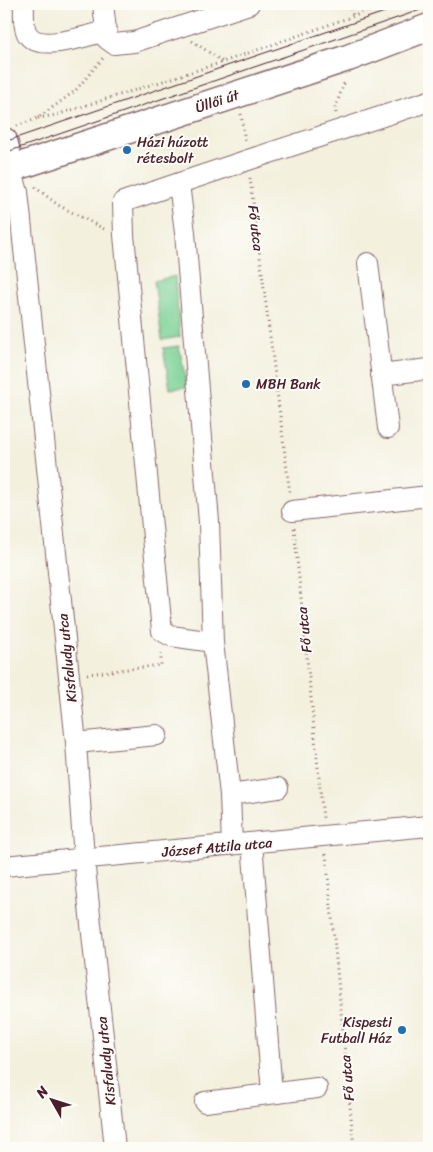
<svg xmlns="http://www.w3.org/2000/svg" width="433" height="1152" font-family="Sriracha,sans-serif">
  <rect width="100%" height="100%" fill="#fdfcf7"/>
  <filter id="ink" filterUnits="userSpaceOnUse"><feTurbulence type="fractalNoise" baseFrequency=".02" numOctaves="2"/><feDisplacementMap in="SourceGraphic" scale="10" xChannelSelector="R" yChannelSelector="G"/><feConvolveMatrix kernelMatrix="1 2 1 2 8 2 1 2 1" color-interpolation-filters="sRGB"/></filter>
  <filter id="wash" filterUnits="userSpaceOnUse"><feTurbulence type="fractalNoise" baseFrequency=".0096" numOctaves="4" result="noise"/><feDisplacementMap in="SourceGraphic" scale="20" xChannelSelector="R" yChannelSelector="G"/><feGaussianBlur stdDeviation="1.12" result="paint"/><feColorMatrix in="noise" values="0 0 0 0 0 0 0 0 0 0 0 0 0 0 0 0 0 1.4 0 .05"/><feComposite in="paint" operator="in"/></filter>
  <g filter="url(#wash)">
    <rect width="100%" height="100%" fill="#f3f0de"/>
    <path fill="#7dd296" stroke="#647860" d="M 175,276 L 180,337 L 162,340 L 154,281 Z
      M 179,346 L 187,387 L 170,389 L 163,348 Z"/>
  </g>
  <g filter="url(#ink)">
    <g fill="none" stroke-linecap="round" stroke-linejoin="round">
      <g stroke="#85686a" stroke-width="22">
        <path id="minor" d="M 24,4 C 24,12 23,24 26,31 C 34,55 89,35 106,31
          M 103,4 L 107,39 L 114,44 L 134,42 L 249,4
          M 11,168 L 18,192 L 76,743 L 84,859 L 115,1148
          M 179,183 L 185,233 L 209,522 L 213,642 L 230,795 L 232,845
          M 368,263 L 388,428
          M 381,375 L 429,369
          M 292,511 L 429,496
          M 213,642 L 171,636 L 162,631 L 124,235 L 123,202 L 248,160 L 429,101
          M 76,743 L 157,735
          M 230,795 L 278,788
          M 252,843 L 272,1093
          M 4,866 L 429,826
          M 205,1102 L 317,1088"/>
      </g>
      <g stroke="#85686a" stroke-width="29">
        <path id="major" d="M 4,141 L 11,168
          M 4,171 L 348,58 L 429,27"/>
      </g>
      <path stroke="#85686a" stroke-width="3" stroke-dasharray="1 4" stroke-linecap="butt" d="M 349,4 L 353,16
        M 192,41 L 222,61
        M 336,113 L 335,108 L 344,84 L 346,83
        M 241,114 L 245,142
        M 38,118 L 56,115 L 223,62 L 388,4
        M 17,126 L 38,118 L 75,91 L 103,58
        M 250,178 L 290,494
        M 35,187 L 58,205 L 106,230
        M 294,528 L 323,818
        M 87,674 L 161,665 L 161,650
        M 326,854 L 354,1148"/>
      <use href="#minor" stroke="#fff" stroke-width="20"/>
      <use href="#major" stroke="#fff" stroke-width="26"/>
      <path stroke="#4a1f2b" stroke-width="1" d="M 4,142 L 408,4
        M 4,153 L 429,7"/>
    </g>
  </g>
  <g fill="#1f6fb2" stroke="#fdfcf7" stroke-width="2">
    <circle cx="127" cy="150" r="5"/>
    <circle cx="246" cy="384" r="5"/>
    <circle cx="402" cy="1030" r="5"/>
  </g>
  <g text-anchor="middle" stroke-width="4" stroke-linejoin="round" paint-order="stroke">
    <g font-size="14" fill="#4a1f2b" stroke="#fdfcf7">
      <text transform="translate(217 101) rotate(-18)" y="5">Üllői út</text>
      <text transform="translate(256 228) rotate(83)" y="5">Fő utca</text>
      <text transform="translate(304 630) rotate(-96)" y="5">Fő utca</text>
      <text transform="translate(67 658) rotate(-96)" y="5">Kisfaludy utca</text>
      <text transform="translate(217 847) rotate(-5)" y="5">József Attila utca</text>
      <text transform="translate(106 1061) rotate(-96)" y="5">Kisfaludy utca</text>
      <text transform="translate(347 1078) rotate(-95)" y="5">Fő utca</text>
    </g>
    <g font-size="14" fill="#4a1f2b" stroke="#fdfcf7" text-anchor="start">
      <text x="137" y="147">Házi húzott<tspan x="137" dy="16">rétesbolt</tspan></text>
      <text x="256" y="389">MBH Bank</text>
      <text x="392" y="1027" text-anchor="end">Kispesti<tspan x="392" dy="16">Futball Ház</tspan></text>
    </g>
  </g>
  <rect width="433" height="1152" fill="none" stroke="#fdfcf7" stroke-width="20"/>
  <g transform="translate(52 1100) rotate(309)" stroke="#fdfcf7" stroke-width="4" paint-order="stroke">
  <path d="M0-4L9 19L0 12L-9 19Z" fill="#4a1f2b"/>
  <text y="-8" font-size="14" font-weight="bold" text-anchor="middle" fill="#4a1f2b">N</text>
  </g>
</svg>
